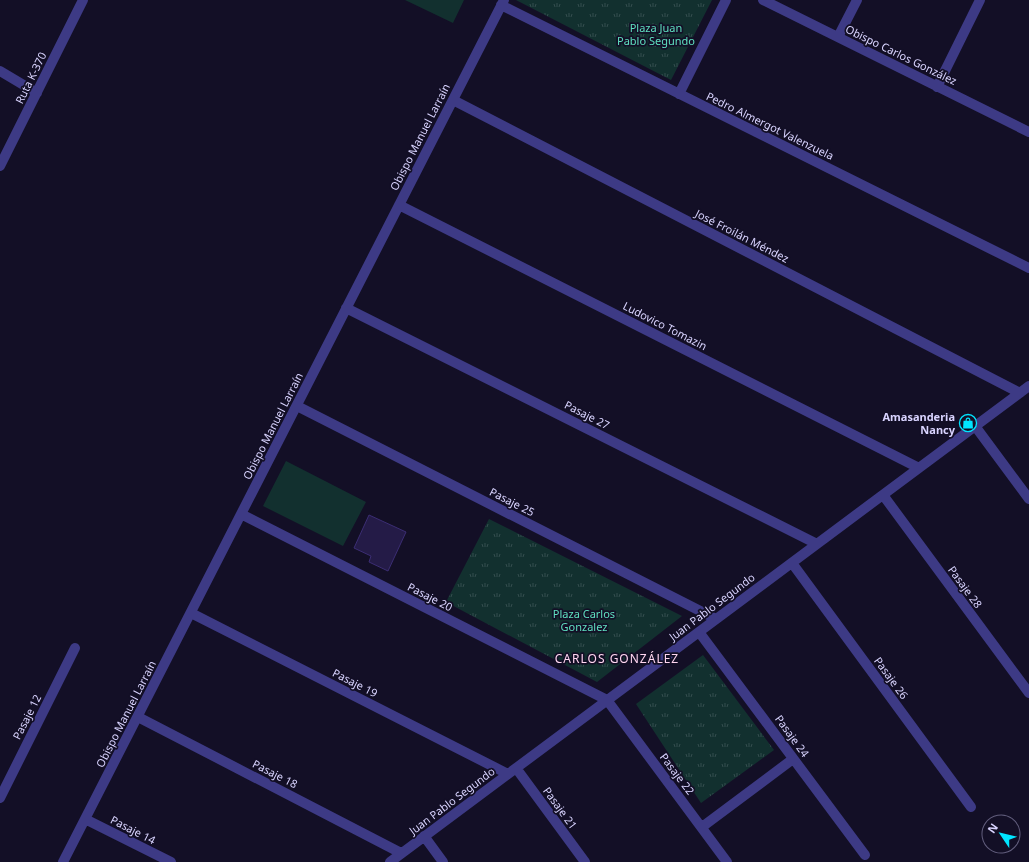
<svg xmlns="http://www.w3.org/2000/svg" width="1029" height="862" font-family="'Noto Sans',sans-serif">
  <defs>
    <pattern id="grass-tufts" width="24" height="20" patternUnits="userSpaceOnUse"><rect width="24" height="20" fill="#12302f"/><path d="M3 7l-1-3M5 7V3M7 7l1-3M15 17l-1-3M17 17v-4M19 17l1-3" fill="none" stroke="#344d4e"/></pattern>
  </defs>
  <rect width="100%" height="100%" fill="#130f26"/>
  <path fill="url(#grass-tufts)" d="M 516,0 L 712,0 L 671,80 Z
    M 489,519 L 682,616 L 597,682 L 446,602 Z
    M 703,655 L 774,750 L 701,803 L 636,704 Z"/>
  <path fill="#12302f" d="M 405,0 L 464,0 L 453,23 Z
    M 286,461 L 366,502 L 343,546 L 263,506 Z"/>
  <path fill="#241b47" stroke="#3b2d73" d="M 369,515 L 406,532 L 388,571 L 369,562 L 371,556 L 354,548 Z"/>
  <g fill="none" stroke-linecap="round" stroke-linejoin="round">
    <path stroke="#3d3a85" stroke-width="10" d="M 763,0 L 1029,132
      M 501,5 L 1029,268
      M 838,37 L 857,0
      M 0,71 L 37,93
      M 937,87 L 980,0
      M 679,94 L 726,0
      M 453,100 L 1020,393
      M 0,166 L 83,0
      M 399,205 L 919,468
      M 346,308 L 817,544
      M 297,406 L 716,619
      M 975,426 L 1029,499
      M 883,495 L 1029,693
      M 241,514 L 607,700 L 727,862
      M 792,563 L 971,807
      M 191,613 L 508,774
      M 699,632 L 865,855
      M 138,717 L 401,853
      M 516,768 L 585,862
      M 0,798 L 75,648
      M 85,819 L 171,862
      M 702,827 L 793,759
      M 424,836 L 443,862
      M 63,862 L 504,0
      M 390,862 L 1029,386"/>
  </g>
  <defs>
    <g id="shop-ring" transform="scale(0.9)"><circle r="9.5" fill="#130f26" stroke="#00e5ff" stroke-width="1.5"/><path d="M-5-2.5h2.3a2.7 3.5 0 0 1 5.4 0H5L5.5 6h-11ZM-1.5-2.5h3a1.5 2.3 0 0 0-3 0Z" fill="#00e5ff"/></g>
  </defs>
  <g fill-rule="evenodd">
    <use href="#shop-ring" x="968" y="423"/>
  </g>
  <g text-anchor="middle" stroke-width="3.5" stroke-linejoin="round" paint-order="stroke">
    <g font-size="11" fill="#5fe0c0" stroke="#130f26">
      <text x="656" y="32">Plaza Juan<tspan x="656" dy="13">Pablo Segundo</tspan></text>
      <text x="584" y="618">Plaza Carlos<tspan x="584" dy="13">Gonzalez</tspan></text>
    </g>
    <g font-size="11" fill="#d9d4ff" stroke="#130f26">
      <text transform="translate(901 55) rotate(26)" y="4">Obispo Carlos González</text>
      <text transform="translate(31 78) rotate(-64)" y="4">Ruta K-370</text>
      <text transform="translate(770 126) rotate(26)" y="4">Pedro Almergot Valenzuela</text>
      <text transform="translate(420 137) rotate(-63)" y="4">Obispo Manuel Larraín</text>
      <text transform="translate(742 236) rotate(27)" y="4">José Froilán Méndez</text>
      <text transform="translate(665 326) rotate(27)" y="4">Ludovico Tomazin</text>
      <text transform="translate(587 415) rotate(27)" y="4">Pasaje 27</text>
      <text transform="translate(273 426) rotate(-63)" y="4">Obispo Manuel Larraín</text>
      <text transform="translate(512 502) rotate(27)" y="4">Pasaje 25</text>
      <text transform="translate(965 587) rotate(54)" y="4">Pasaje 28</text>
      <text transform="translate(430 597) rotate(27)" y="4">Pasaje 20</text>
      <text transform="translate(712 607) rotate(-37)" y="4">Juan Pablo Segundo</text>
      <text transform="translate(891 678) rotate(54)" y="4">Pasaje 26</text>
      <text transform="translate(355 683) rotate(27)" y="4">Pasaje 19</text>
      <text transform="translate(126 714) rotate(-63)" y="4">Obispo Manuel Larraín</text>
      <text transform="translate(27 717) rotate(-63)" y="4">Pasaje 12</text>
      <text transform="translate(792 736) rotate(54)" y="4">Pasaje 24</text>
      <text transform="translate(275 774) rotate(27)" y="4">Pasaje 18</text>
      <text transform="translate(677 774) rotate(53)" y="4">Pasaje 22</text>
      <text transform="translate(452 801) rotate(-37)" y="4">Juan Pablo Segundo</text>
      <text transform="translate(560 808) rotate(54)" y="4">Pasaje 21</text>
      <text transform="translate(133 830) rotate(27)" y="4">Pasaje 14</text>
    </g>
    <g font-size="11" font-weight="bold" fill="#d9d4ff" stroke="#130f26" text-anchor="end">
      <text x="955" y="421">Amasanderia<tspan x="955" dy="13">Nancy</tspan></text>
    </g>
    <g font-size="12" letter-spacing="1" fill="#ffd6f0" stroke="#130f26">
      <text x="617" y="663">CARLOS GONZÁLEZ</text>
    </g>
  </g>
  <g transform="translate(1001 834) rotate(305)"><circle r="19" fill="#130f26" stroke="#625e7d"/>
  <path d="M0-3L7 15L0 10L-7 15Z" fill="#00e5ff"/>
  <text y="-6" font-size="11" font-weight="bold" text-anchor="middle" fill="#d9d4ff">N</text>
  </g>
</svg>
